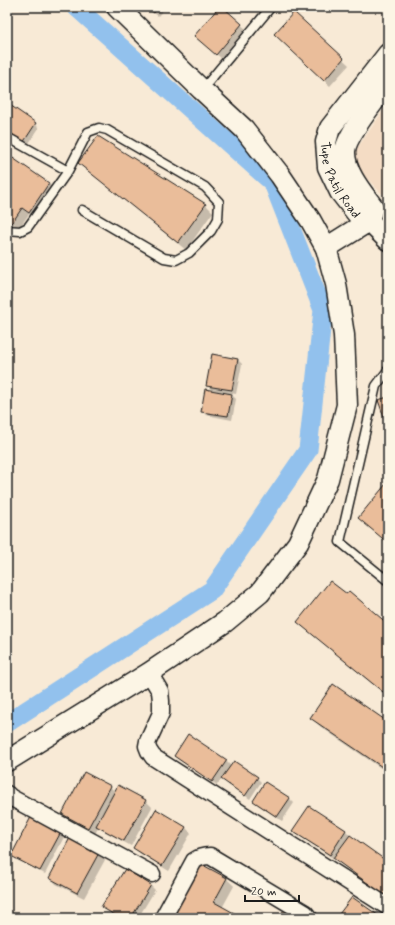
<svg xmlns="http://www.w3.org/2000/svg" width="395" height="925" font-family="Mynerve,sans-serif">
  <rect width="100%" height="100%" fill="#f8ead6"/>
  <filter id="ink" filterUnits="userSpaceOnUse"><feTurbulence type="fractalNoise" baseFrequency=".025" numOctaves="2"/><feDisplacementMap in="SourceGraphic" scale="8" xChannelSelector="R" yChannelSelector="G"/><feConvolveMatrix kernelMatrix="1 2 1 2 8 2 1 2 1" color-interpolation-filters="sRGB"/></filter>
  <g filter="url(#ink)">
    <path fill="#f4dcc4" d="M 388,104 L 388,200 L 349,160 Z"/>
    <path fill="#0003" d="M 146,7 L 166,7 L 158,16 Z
      M 220,7 L 246,29 L 221,58 L 199,40 Z
      M 294,14 L 349,65 L 330,86 L 281,40 Z
      M 7,105 L 35,124 L 39,128 L 27,146 L 7,133 Z
      M 98,137 L 206,205 L 213,212 L 186,250 L 87,170 Z
      M 7,156 L 49,184 L 55,190 L 36,218 L 29,214 L 19,228 L 7,221 Z
      M 238,360 L 242,364 L 236,394 L 230,393 L 236,399 L 232,420 L 206,415 L 202,411 L 213,391 L 207,385 Z
      M 388,625 L 388,697 L 306,629 Z
      M 311,718 L 388,723 L 388,773 L 321,727 Z
      M 175,756 L 226,761 L 231,766 L 257,778 L 261,782 L 250,799 L 227,783 L 222,778 L 217,785 L 179,760 Z
      M 266,783 L 290,799 L 294,803 L 282,821 L 258,805 L 254,801 Z
      M 119,786 L 146,801 L 152,807 L 131,846 L 104,831 L 99,826 L 95,834 L 69,820 L 63,814 L 110,787 L 116,792 Z
      M 309,808 L 346,831 L 350,835 L 388,863 L 388,898 L 341,864 L 335,858 L 334,859 L 298,835 L 294,831 Z
      M 185,827 L 191,833 L 169,871 L 141,854 L 134,848 Z
      M 60,833 L 64,837 L 45,874 L 17,860 L 13,856 Z
      M 100,852 L 106,858 L 84,898 L 56,884 L 50,877 Z
      M 125,870 L 151,886 L 155,890 L 138,918 L 118,918 L 107,911 L 103,907 Z
      M 226,878 L 234,886 L 222,908 L 241,918 L 173,918 Z"/>
    <g fill="none" stroke-linecap="round" stroke-linejoin="round">
      <path stroke="#92c1ed" stroke-width="19" d="M 7,723 L 212,590 L 308,450 L 323,310 L 273,183 L 76,7"/>
    </g>
    <path fill="#eabd9a" stroke="#1c1c1c" d="M 146,7 L 158,7 L 154,13 Z
      M 219,7 L 223,7 L 242,24 L 216,55 L 194,36 Z
      M 294,12 L 344,58 L 324,81 L 274,34 Z
      M 7,103 L 36,123 L 23,143 L 7,132 Z
      M 98,136 L 206,204 L 178,243 L 78,163 Z
      M 7,154 L 49,183 L 29,213 L 22,208 L 12,223 L 7,220 Z
      M 212,354 L 238,359 L 232,390 L 206,386 Z
      M 205,389 L 232,394 L 228,416 L 201,412 Z
      M 388,397 L 388,429 L 378,400 Z
      M 386,484 L 388,485 L 388,543 L 358,518 Z
      M 330,581 L 347,594 L 349,591 L 388,624 L 388,686 L 383,692 L 297,622 Z
      M 333,684 L 388,722 L 388,771 L 310,718 Z
      M 188,734 L 227,760 L 212,782 L 174,756 Z
      M 234,761 L 258,777 L 245,796 L 221,779 Z
      M 84,772 L 111,786 L 88,828 L 62,814 Z
      M 265,782 L 290,798 L 277,817 L 253,801 Z
      M 118,785 L 146,800 L 124,841 L 96,826 Z
      M 309,806 L 346,830 L 330,855 L 292,831 Z
      M 156,809 L 186,827 L 162,866 L 133,848 Z
      M 31,817 L 61,832 L 40,871 L 11,856 Z
      M 350,835 L 388,862 L 388,898 L 333,858 Z
      M 71,836 L 100,851 L 77,893 L 49,878 Z
      M 201,864 L 227,878 L 214,902 L 243,918 L 172,918 Z
      M 125,869 L 151,885 L 131,918 L 120,918 L 101,907 Z
      M 352,897 L 382,918 L 336,918 Z
      M 285,908 L 303,918 L 279,918 Z"/>
    <g fill="none" stroke-linecap="round" stroke-linejoin="round">
      <g stroke="#1c1c1c" stroke-width="11">
        <path id="service" d="M 202,90 L 271,7
          M 7,137 L 68,171
          M 7,230 L 20,231 L 28,227 L 68,171 L 88,132 L 99,128 L 107,130 L 205,187 L 219,202 L 218,219 L 211,231 L 189,253 L 176,260 L 164,258 L 82,210
          M 388,370 L 376,386 L 340,542 L 388,581"/>
      </g>
      <g stroke="#1c1c1c" stroke-width="19">
        <path id="minor" d="M 149,673 L 160,691 L 161,701 L 161,713 L 148,741 L 147,746 L 149,751 L 153,757 L 388,907
          M 7,794 L 10,797 L 152,874
          M 163,918 L 194,861 C 199,857 203,856 210,856 L 305,913 L 309,918"/>
      </g>
      <g stroke="#1c1c1c" stroke-width="23">
        <g id="tertiary">
          <path id="s1" d="M 388,54 L 330,128 L 326,142 L 328,167 L 340,192 L 358,215 L 369,221 L 388,240"/>
          <path d="M 369,221 L 373,207 C 362,192 345,172 345,153 C 344,138 378,96 388,83"/>
          <path d="M 326,248 L 369,221"/>
          <path d="M 7,761 L 149,673 L 225,622 L 260,593 L 298,543 L 328,479 L 347,405 L 344,335 L 336,284 L 326,248 L 311,221 L 280,175 L 244,129 L 202,90 L 117,7"/>
        </g>
      </g>
      <use href="#service" stroke="#fcf5e5" stroke-width="8"/>
      <use href="#minor" stroke="#fcf5e5" stroke-width="16"/>
      <use href="#tertiary" stroke="#fcf5e5" stroke-width="20"/>
    </g>
  </g>
  <g text-anchor="middle" stroke-width="3" stroke-linejoin="round" paint-order="stroke">
    <g font-size="13" fill="#1c1c1c" stroke="#fcf5e5">
      <text dy="5" stroke="none"><textPath href="#s1" startOffset="150">Tupe Patil Road</textPath></text>
    </g>
  </g>
  <rect width="395" height="925" fill="none" stroke="#fcf5e5" stroke-width="24"/>
  <rect x="12" y="12" width="371" height="901" fill="none" stroke="#1c1c1c" stroke-width="1.5" filter="url(#ink)"/>
  <path d="M245 895v6h54v-6" fill="none" stroke="#1c1c1c" stroke-width="2"/>
  <text x="251" y="895" font-size="12" fill="#1c1c1c" stroke="#fcf5e5" stroke-width="3" paint-order="stroke">20 m</text>
</svg>
